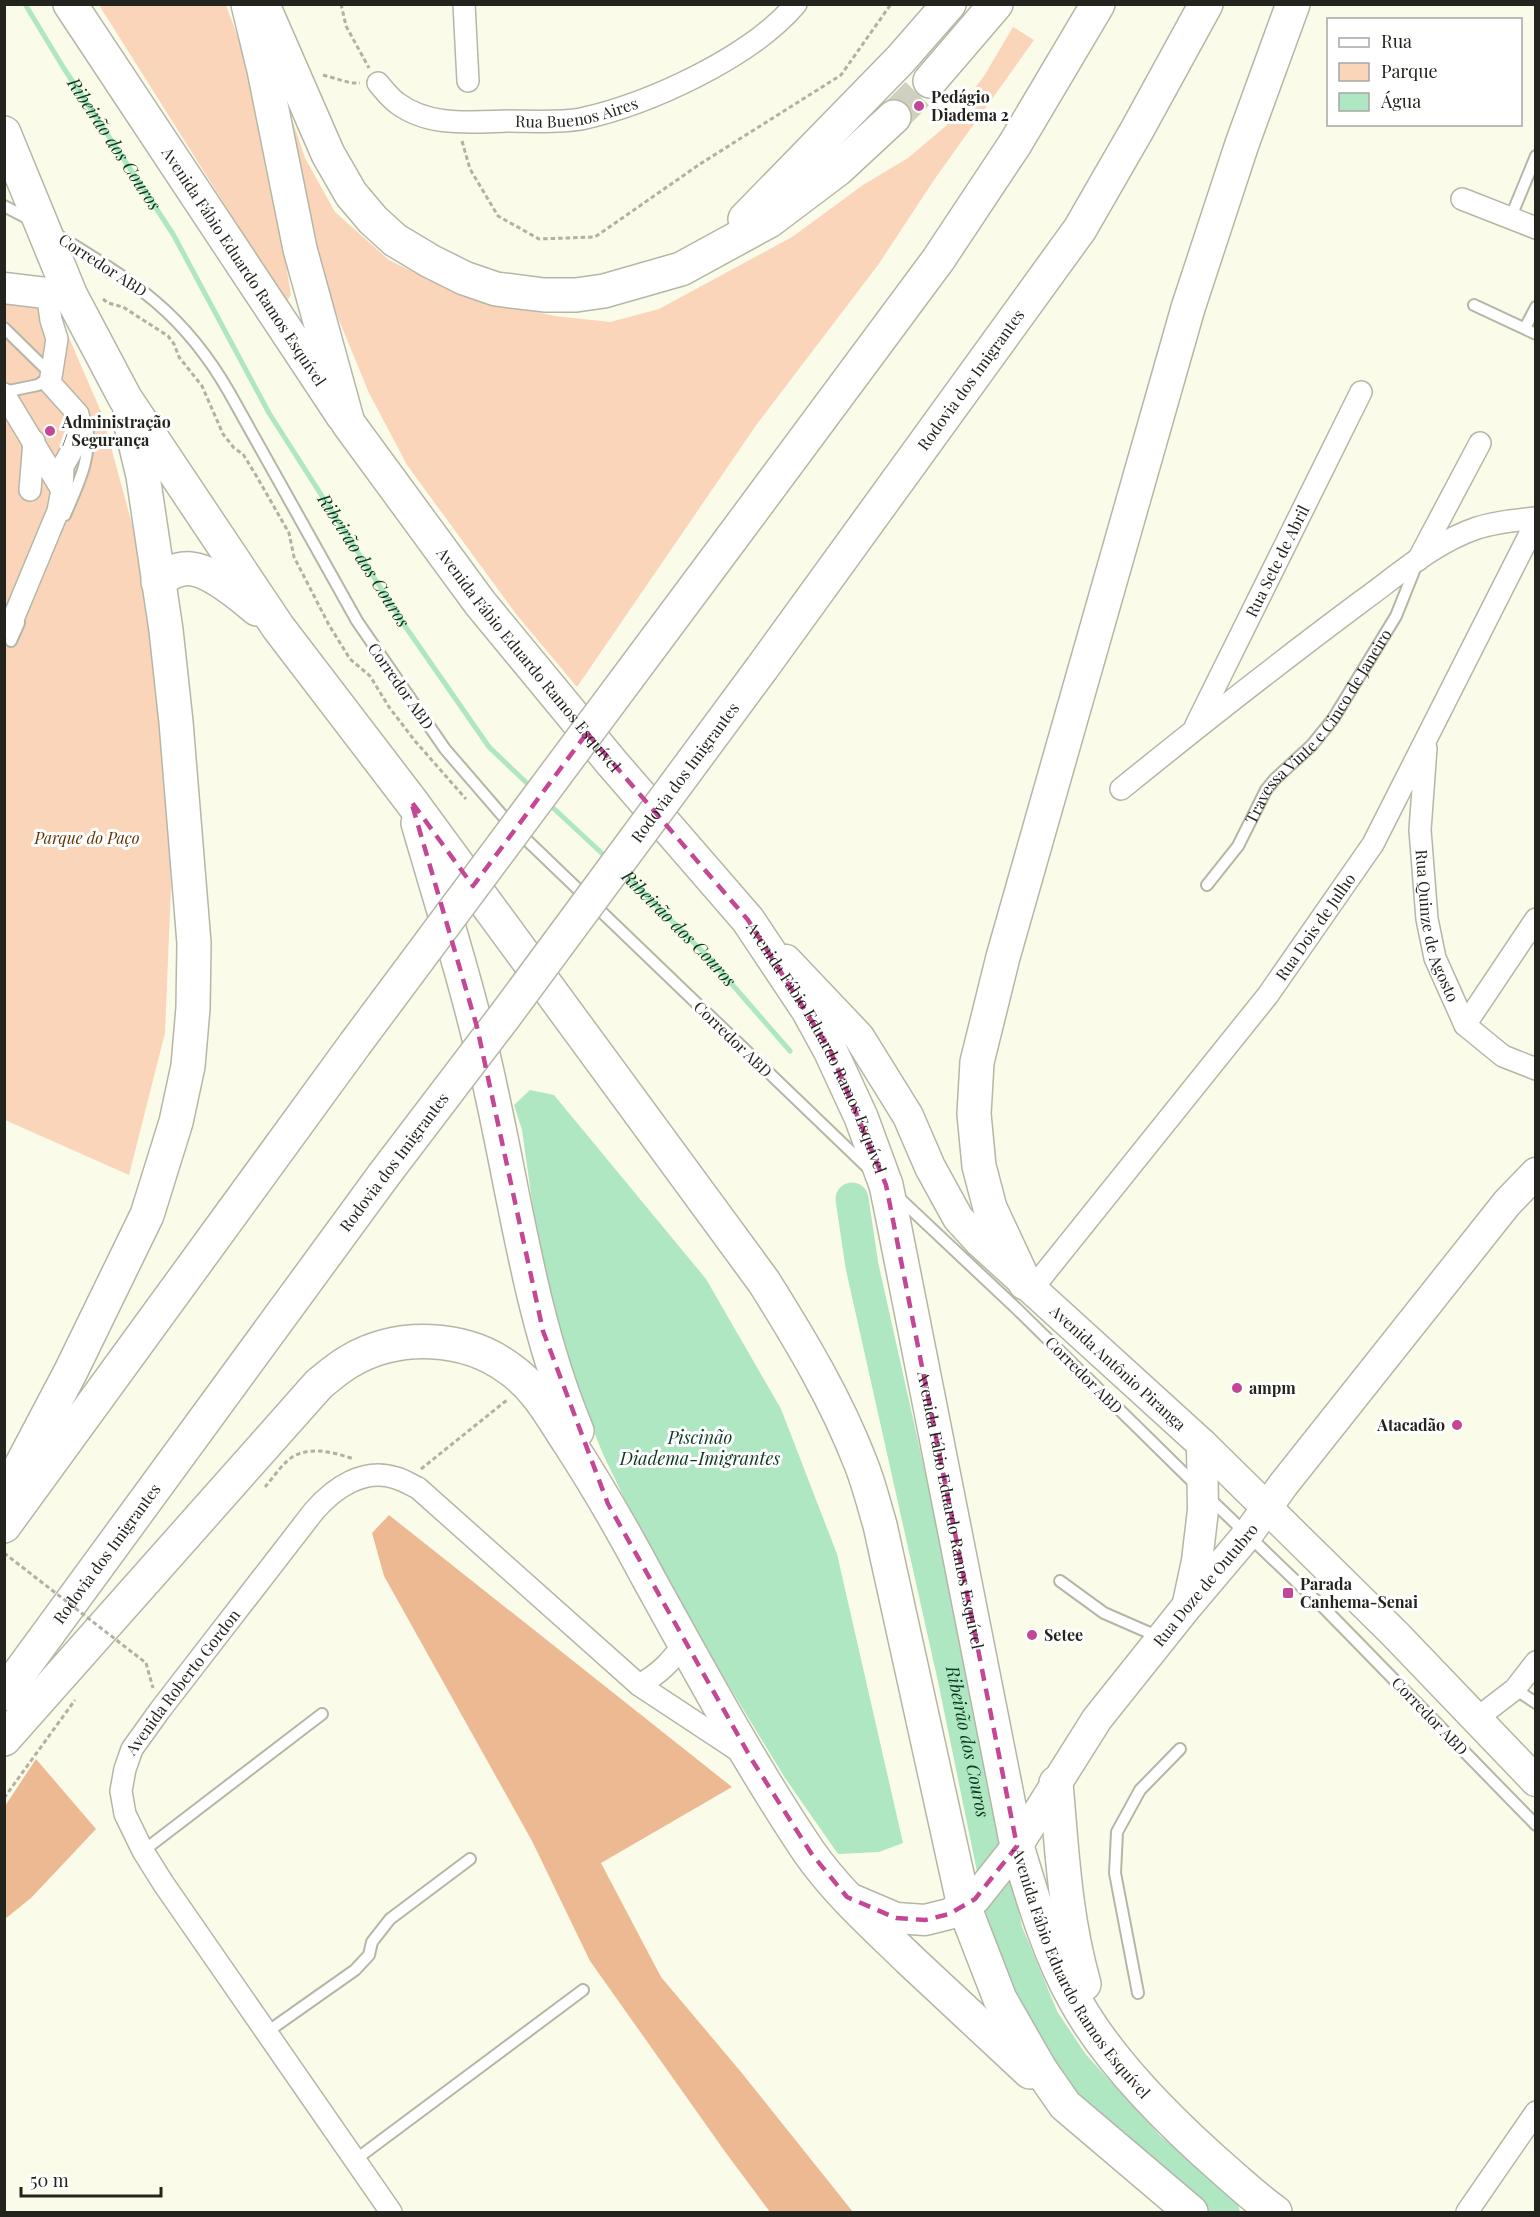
<svg xmlns="http://www.w3.org/2000/svg" width="1540" height="2217" font-family="'Playfair Display',serif">
  <rect width="100%" height="100%" fill="#fbfbea"/>
  <path fill="#fbd5ba" d="M 99,5 L 226,5 L 244,54 L 281,234 L 291,295 L 286,302 Z
    M 1013,27 L 1034,40 L 934,180 L 878,265 L 757,424 L 577,687 L 516,614 L 407,465 L 369,393 L 329,296 L 313,232 L 292,119 L 305,158 L 335,212 L 389,260 L 462,296 L 555,316 L 610,322 L 659,309 L 792,237 L 863,185 L 908,158 L 947,125 L 984,76 Z
    M 5,291 L 60,317 L 102,414 L 162,634 L 171,887 L 165,1033 L 129,1175 L 5,1120 Z"/>
  <path fill="#edb993" d="M 389,1515 L 732,1787 L 601,1863 L 661,1977 L 741,2072 L 853,2212 L 770,2212 L 726,2153 L 590,1961 L 532,1841 L 384,1576 L 372,1533 Z
    M 36,1759 L 96,1829 L 31,1898 L 5,1919 L 5,1806 Z"/>
  <path fill="#aee7c1" d="M 530,1090 L 554,1095 L 706,1279 L 781,1409 L 837,1554 L 903,1843 L 879,1852 L 838,1854 L 785,1778 L 659,1571 L 603,1454 L 571,1376 L 545,1293 L 522,1130 L 514,1105 Z"/>
  <g fill="none" stroke-linecap="round" stroke-linejoin="round">
    <g stroke="#aee7c1" stroke-width="5">
      <path id="s1" d="M 25,4 L 63,67 L 173,234 L 269,413 L 405,626 L 489,747 L 533,789"/>
      <path d="M 549,804 L 608,859"/>
      <path id="s2" d="M 624,873 L 710,959 L 790,1051"/>
    </g>
    <path stroke="#aee7c1" stroke-width="33" id="s3" d="M 852,1199 L 862,1266 L 955,1682 L 1006,1931 L 1043,2020 L 1073,2065 L 1149,2148 L 1185,2178 L 1223,2212"/>
    <path stroke="#d0d0c1" stroke-width="33" stroke-dasharray="33 16" stroke-linecap="butt" d="M 894,117 L 930,81"/>
    <g stroke="#b6b6a7" stroke-width="14">
      <g id="lane">
        <path d="M 4,206 L 33,221"/>
        <path d="M 1510,219 L 1536,156"/>
        <path d="M 54,233 C 132,281 182,310 229,392 L 357,621 L 445,749 L 508,822 L 868,1168"/>
        <path d="M 1474,305 L 1536,334"/>
        <path d="M 4,328 L 51,374"/>
        <path d="M 1525,328 L 1536,307"/>
        <path d="M 4,392 L 38,385 L 52,375"/>
        <path d="M 65,515 C 78,484 92,458 87,424"/>
        <path d="M 11,641 L 19,623"/>
        <path id="s4" d="M 1207,885 L 1238,846 L 1266,790 L 1275,779 L 1312,745 L 1333,719 L 1396,616 L 1416,566"/>
        <path d="M 897,1196 L 1017,1309 L 1196,1485"/>
        <path d="M 1207,1496 L 1327,1611 L 1536,1825"/>
        <path d="M 1060,1581 L 1104,1613 L 1159,1637"/>
        <path d="M 1515,1689 L 1536,1703"/>
        <path d="M 143,1851 L 322,1714"/>
        <path d="M 1138,1993 L 1115,1873 L 1117,1832 L 1140,1790 L 1180,1749"/>
        <path d="M 267,2032 L 355,1970 L 369,1955 L 372,1942 L 390,1919 L 470,1859"/>
        <path d="M 355,2160 L 583,1990"/>
      </g>
    </g>
    <g stroke="#b6b6a7" stroke-width="24">
      <g id="street">
        <path d="M 464,4 L 468,81"/>
        <path id="s5" d="M 378,83 C 384,90 390,98 397,103 C 429,127 470,122 508,121 C 531,121 558,123 581,119 C 649,104 750,58 796,4"/>
        <path d="M 1462,199 L 1536,228"/>
        <path d="M 47,293 L 51,320 L 57,339 L 50,383 L 78,414 L 81,429 L 75,445 L 63,466 L 62,490"/>
        <path d="M 4,394 L 62,490 L 58,511 L 11,624 L 4,629"/>
        <path d="M 30,490 L 34,441"/>
        <path d="M 1418,560 L 1480,443"/>
        <path id="s6" d="M 1196,725 L 1361,392"/>
        <path id="s7" d="M 1426,748 L 1420,830 L 1427,919 L 1435,958 L 1465,1025 L 1503,1056 L 1536,1069"/>
        <path d="M 1121,789 C 1200,725 1280,662 1362,601 C 1398,575 1435,542 1477,528 C 1496,522 1516,520 1536,518"/>
        <path d="M 1465,1025 L 1536,919"/>
        <path id="s8" d="M 1032,1289 L 1268,995 L 1373,844 L 1536,522"/>
        <path d="M 639,1685 C 659,1674 671,1662 684,1643"/>
        <path d="M 1476,1719 L 1515,1689 L 1536,1662"/>
        <path id="s9" d="M 391,2212 L 163,1883 L 143,1851 L 125,1814 L 121,1791 L 125,1769 L 132,1749 L 160,1710 L 314,1511 C 334,1488 364,1467 396,1478 C 404,1480 411,1485 418,1488 L 639,1685 L 742,1753"/>
        <path d="M 1467,2212 L 1536,2112"/>
      </g>
    </g>
    <g stroke="#b6b6a7" stroke-width="33">
      <g id="secondary">
        <path d="M 4,288 L 71,296"/>
        <path id="s10" d="M 786,960 L 859,1037 L 908,1116 L 930,1167 L 958,1218 L 980,1242 L 1202,1444 L 1395,1634 L 1536,1781"/>
        <path d="M 1188,1603 L 1197,1561 L 1203,1510 L 1202,1444"/>
        <path id="s11" d="M 849,1898 L 896,1918 L 925,1920 L 949,1914 L 975,1899 L 1017,1846 L 1097,1719 L 1188,1605 L 1248,1534 L 1283,1485 L 1507,1203 L 1536,1173"/>
      </g>
    </g>
    <g stroke="#b6b6a7" stroke-width="36">
      <g id="primary">
        <path id="s12" d="M 70,4 L 343,416"/>
      </g>
    </g>
    <g stroke="#b6b6a7" stroke-width="36">
      <g id="highway">
        <path id="s13" d="M 248,4 L 264,70 L 300,249 L 348,423 L 480,603 L 612,763 L 748,920 L 808,1010 L 830,1050 L 861,1117 L 886,1185 L 891,1209 L 1017,1846 C 1033,1899 1048,1952 1075,2000 C 1110,2064 1175,2127 1229,2174 C 1244,2187 1259,2201 1275,2212"/>
        <path d="M 266,12 L 328,154 L 351,194 L 373,220 L 395,240 L 430,261 L 464,278 L 496,289 L 544,295 L 576,295 L 604,291 L 681,269 L 769,221 L 838,169 L 894,117"/>
        <path d="M 930,81 L 996,4"/>
        <path d="M 4,133 L 71,296 L 125,398 L 278,627 L 411,801 L 764,1282 C 801,1341 836,1399 861,1464 C 869,1484 874,1505 880,1525 L 964,1906 L 1000,1999 L 1040,2069 L 1065,2105 L 1191,2212"/>
        <path d="M 745,219 L 900,60 L 949,4"/>
        <path d="M 731,539 L 938,260 L 1015,144 L 1098,4"/>
        <path d="M 158,582 C 165,576 173,570 183,569 C 206,565 240,595 257,609"/>
        <path id="s14" d="M 762,668 L 1080,229 L 1137,130 L 1206,4"/>
        <path d="M 418,823 C 444,913 473,1003 492,1095 C 517,1209 532,1323 577,1431"/>
        <path d="M 1025,1283 L 990,1208 L 979,1166 L 974,1114 L 977,1062 L 1003,957 L 1188,308 L 1242,144 L 1293,4"/>
        <path d="M 4,1498 L 71,1371 L 147,1215 L 176,1122 L 188,1066 L 193,1008 L 194,943 L 176,722 L 166,630 L 143,476 L 129,417"/>
        <path d="M 4,1526 L 355,1044"/>
        <path id="s15" d="M 4,1694 L 383,1176"/>
        <path d="M 4,1739 L 319,1384 C 329,1376 339,1367 350,1361 C 398,1333 465,1335 510,1369 C 536,1387 551,1415 568,1441 C 598,1487 625,1534 651,1583 C 701,1673 751,1766 809,1852 C 837,1892 875,1926 910,1960 C 950,1997 990,2035 1030,2072"/>
        <path d="M 1056,1783 C 1062,1852 1065,1917 1084,1984"/>
      </g>
    </g>
    <path stroke="#b1b1a4" stroke-width="3" stroke-dasharray="4.5 3" stroke-linecap="butt" d="M 341,4 L 346,26 L 369,68
      M 323,75 L 351,83 L 360,83
      M 462,141 L 470,169 L 498,216 L 539,239 L 595,237 L 700,164 L 841,75 L 891,4
      M 103,299 L 108,303 L 123,307 L 168,336 L 174,344 L 179,357 L 202,386 L 223,434 L 234,448 L 243,454 L 257,477 L 289,533 L 294,557 L 329,625 L 350,659 L 370,676 L 389,707 L 415,741 L 466,799
      M 421,1469 L 507,1400
      M 265,1487 C 273,1478 283,1462 294,1456 C 313,1446 335,1453 354,1459
      M 146,1663 L 153,1688
      M 4,1798 L 75,1700"/>
    <use href="#lane" stroke="#fff" stroke-width="10"/>
    <use href="#street" stroke="#fff" stroke-width="21"/>
    <use href="#secondary" stroke="#fff" stroke-width="30"/>
    <use href="#primary" stroke="#fff" stroke-width="33"/>
    <use href="#highway" stroke="#fff" stroke-width="33"/>
    <g stroke="#b6b6a7" stroke-width="36" stroke-linecap="butt">
      <g id="highway-bridge">
        <path d="M 355,1044 L 731,539"/>
        <path id="s16" d="M 383,1176 L 507,1013 L 762,668"/>
      </g>
    </g>
    <path stroke="#b1b1a4" stroke-width="3" stroke-dasharray="4.5 3" stroke-linecap="butt" d="M 4,1553 L 146,1663"/>
    <use href="#highway-bridge" stroke="#fff" stroke-width="33"/>
  </g>
  <path fill="none" stroke="#c44796" stroke-width="4.5" stroke-dasharray="12 8" stroke-linejoin="round" d="M 587,733 L 748,920 L 830,1050 L 886,1185 L 1017,1846 L 975,1899 L 949,1914 L 925,1920 L 896,1918 L 847,1897 L 811,1853 L 752,1760 L 608,1504 L 543,1331 L 477,1027 L 411,801 L 473,886 Z"/>
  <g fill="#c44796" stroke="#fff" stroke-width="2">
    <circle cx="919" cy="106" r="6"/>
    <circle cx="50" cy="431" r="6"/>
    <circle cx="1237" cy="1388" r="6"/>
    <circle cx="1457" cy="1425" r="6"/>
    <rect x="1282" y="1587" width="12" height="12" rx="3"/>
    <circle cx="1032" cy="1635" r="6"/>
  </g>
  <g text-anchor="middle" stroke-width="6" stroke-linejoin="round" paint-order="stroke">
    <g font-size="16" font-weight="bold" fill="#24241e" stroke="#fff" text-anchor="start">
      <text x="931" y="103">Pedágio<tspan x="931" dy="18">Diadema 2</tspan></text>
      <text x="62" y="428">Administração<tspan x="62" dy="18">/ Segurança</tspan></text>
      <text x="1249" y="1394">ampm</text>
      <text x="1445" y="1431" text-anchor="end">Atacadão</text>
      <text x="1300" y="1590">Parada<tspan x="1300" dy="18">Canhema-Senai</tspan></text>
      <text x="1044" y="1641">Setee</text>
    </g>
    <g font-size="16" fill="#24241e" stroke="#fff">
      <text dy="6" stroke="none"><textPath href="#s5" startOffset="212">Rua Buenos Aires</textPath></text>
      <text transform="translate(103 265) rotate(33)" y="6">Corredor ABD</text>
      <text dy="6" stroke="none"><textPath href="#s12" startOffset="315">Avenida Fábio Eduardo Ramos Esquível</textPath></text>
      <text dy="6" stroke="none"><textPath href="#s14" startOffset="356">Rodovia dos Imigrantes</textPath></text>
      <text dy="6" stroke="none"><textPath href="#s6" startOffset="183">Rua Sete de Abril</textPath></text>
      <text dy="6" stroke="none"><textPath href="#s13" startOffset="729">Avenida Fábio Eduardo Ramos Esquível</textPath></text>
      <text transform="translate(401 686) rotate(55)" y="6">Corredor ABD</text>
      <text dy="6" stroke="none"><textPath href="#s4" startOffset="195">Travessa Vinte e Cinco de Janeiro</textPath></text>
      <text dy="6" stroke="none"><textPath href="#s16" startOffset="504">Rodovia dos Imigrantes</textPath></text>
      <text dy="6" stroke="none"><textPath href="#s7" startOffset="180">Rua Quinze de Agosto</textPath></text>
      <text dy="6" stroke="none"><textPath href="#s8" startOffset="460">Rua Dois de Julho</textPath></text>
      <text transform="translate(733 1039) rotate(44)" y="6">Corredor ABD</text>
      <text dy="6" stroke="none"><textPath href="#s13" startOffset="1215">Avenida Fábio Eduardo Ramos Esquível</textPath></text>
      <text transform="translate(394 1162) rotate(-53)" y="6">Rodovia dos Imigrantes</text>
      <text dy="6" stroke="none"><textPath href="#s10" startOffset="532">Avenida Antônio Piranga</textPath></text>
      <text transform="translate(1084 1375) rotate(45)" y="6">Corredor ABD</text>
      <text dy="6" stroke="none"><textPath href="#s13" startOffset="1701">Avenida Fábio Eduardo Ramos Esquível</textPath></text>
      <text dy="6" stroke="none"><textPath href="#s15" startOffset="174">Rodovia dos Imigrantes</textPath></text>
      <text dy="6" stroke="none"><textPath href="#s11" startOffset="525">Rua Doze de Outubro</textPath></text>
      <text dy="6" stroke="none"><textPath href="#s9" startOffset="630">Avenida Roberto Gordon</textPath></text>
      <text transform="translate(1430 1716) rotate(46)" y="6">Corredor ABD</text>
      <text dy="6" stroke="none"><textPath href="#s13" startOffset="2187">Avenida Fábio Eduardo Ramos Esquível</textPath></text>
    </g>
    <g font-size="16" font-style="italic" fill="#613202" stroke="#fff">
      <text x="87" y="844">Parque do Paço</text>
    </g>
    <g font-size="18" font-style="italic" fill="#0c3921" stroke="#fff">
      <text dy="6" stroke="none"><textPath href="#s1" startOffset="166">Ribeirão dos Couros</textPath></text>
      <text dy="6" stroke="none"><textPath href="#s1" startOffset="652">Ribeirão dos Couros</textPath></text>
      <text dy="6" stroke="none"><textPath href="#s2" startOffset="78">Ribeirão dos Couros</textPath></text>
      <text x="700" y="1444">Piscinão<tspan x="700" dy="21">Diadema-Imigrantes</tspan></text>
      <text dy="6" stroke="none"><textPath href="#s3" startOffset="555">Ribeirão dos Couros</textPath></text>
    </g>
  </g>
  <rect width="1540" height="2217" fill="none" stroke="#24241e" stroke-width="12"/>
  <rect x="1327" y="18" width="195" height="108" fill="#ffffff" stroke="#a7a7a5" stroke-width="1.5"/>
  <rect x="1339" y="38" width="30" height="9" fill="#ffffff" stroke="#a7a7a5" stroke-width="1.5"/>
  <text x="1381" y="48" font-size="18" fill="#24241e">Rua</text>
  <rect x="1339" y="63" width="30" height="18" fill="#fbd5ba" stroke="#a7a7a5" stroke-width="1.5"/>
  <text x="1381" y="78" font-size="18" fill="#24241e">Parque</text>
  <rect x="1339" y="93" width="30" height="18" fill="#aee7c1" stroke="#a7a7a5" stroke-width="1.5"/>
  <text x="1381" y="108" font-size="18" fill="#24241e">Água</text>
  <path d="M21 2187v9h140v-9" fill="none" stroke="#24241e" stroke-width="3"/>
  <text x="30" y="2187" font-size="18" fill="#24241e" stroke="#ffffff" stroke-width="4.5" paint-order="stroke">50 m</text>
</svg>
